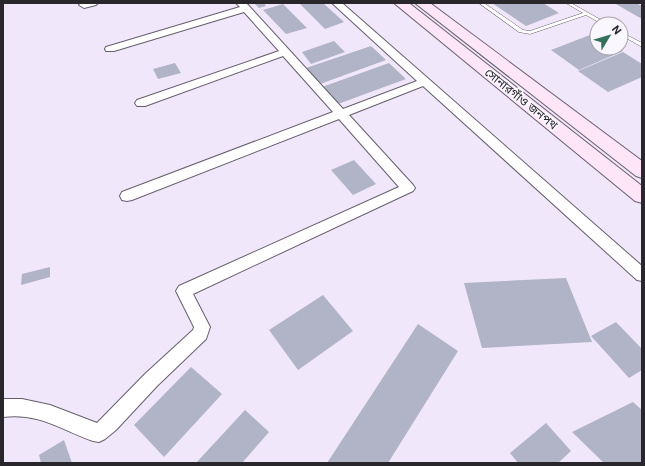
<svg xmlns="http://www.w3.org/2000/svg" width="645" height="466" font-family="Roboto,'Noto Sans Bengali',sans-serif">
  <rect width="100%" height="100%" fill="#f1e7fa"/>
  <path fill="#b1b3c6" d="M 254,3 L 264,3 L 266,6 L 259,8 Z
    M 305,3 L 323,3 L 344,22 L 325,29 L 300,4 Z
    M 492,3 L 543,3 L 559,13 L 526,26 Z
    M 614,3 L 636,3 L 642,6 L 642,19 Z
    M 283,4 L 307,28 L 286,34 L 263,10 Z
    M 595,33 L 597,34 L 597,48 L 619,48 L 623,51 L 579,70 L 551,50 Z
    M 334,41 L 345,52 L 311,64 L 302,52 Z
    M 371,46 L 386,60 L 320,84 L 306,68 Z
    M 623,52 L 642,64 L 642,77 L 608,92 L 578,71 Z
    M 175,63 L 181,73 L 158,79 L 153,69 Z
    M 389,63 L 406,79 L 338,104 L 322,87 Z
    M 354,160 L 376,184 L 353,195 L 331,170 Z
    M 50,267 L 50,277 L 21,285 L 22,274 Z
    M 566,278 L 592,342 L 482,348 L 464,283 Z
    M 323,295 L 353,331 L 298,370 L 269,330 Z
    M 616,322 L 642,349 L 642,370 L 629,378 L 591,336 Z
    M 418,324 L 458,351 L 388,463 L 327,463 Z
    M 191,367 L 222,394 L 164,457 L 134,425 Z
    M 633,402 L 642,410 L 642,463 L 604,463 L 572,432 Z
    M 245,410 L 269,432 L 242,463 L 196,463 Z
    M 546,423 L 571,451 L 558,463 L 518,463 L 510,453 Z
    M 64,440 L 72,463 L 41,463 L 39,455 Z"/>
  <g fill="none" stroke-linecap="round" stroke-linejoin="round">
    <g stroke="#665e6d" stroke-width="1">
      <path id="lane" d="M 479,3 L 484,3 L 523,30 L 530,31 L 583,13 L 566,3 L 571,3 L 608,24 L 602,24 L 586,15 L 530,34 L 519,32 Z
        M 621,32 L 642,43 L 642,47 L 621,35 Z"/>
    </g>
    <g stroke="#665e6d" stroke-width="2">
      <path id="street" d="M 81,3 L 98,3 L 96,5 L 84,8 L 79,5 Z
        M 236,3 L 246,3 L 249,6 L 343,109 L 417,81 L 332,3 L 342,3 L 642,266 L 642,281 L 637,280 L 423,86 L 349,115 L 413,185 L 415,188 L 413,191 L 193,294 L 210,327 L 206,339 L 157,386 L 116,430 L 105,439 L 99,442 L 93,441 C 62,430 38,412 3,417 L 3,399 L 22,399 L 50,405 L 97,423 L 145,374 L 193,330 L 194,327 L 176,291 L 179,286 L 399,187 L 339,119 L 132,200 L 127,201 L 122,200 L 120,196 L 122,192 L 333,112 L 283,56 L 145,106 L 137,106 L 135,103 L 137,100 L 279,51 L 244,12 L 114,51 L 106,51 L 105,49 L 106,47 L 240,7 Z"/>
    </g>
    <g stroke="#665e6d" stroke-width="2">
      <path id="secondary" d="M 394,3 L 409,3 L 642,186 L 642,203 L 635,201 Z
        M 415,3 L 430,3 L 642,161 L 642,178 L 636,176 Z"/>
    </g>
    <use href="#lane" fill="#fff" fill-rule="evenodd"/>
    <use href="#street" fill="#fff" fill-rule="evenodd"/>
    <use href="#secondary" fill="#fee6f8" fill-rule="evenodd"/>
  </g>
  <g text-anchor="middle" stroke-width="3.5" stroke-linejoin="round" paint-order="stroke">
    <g font-size="12" fill="#29262c" stroke="#fbf7ff">
      <text transform="translate(521 99) rotate(39)" y="4">সোনারগাঁও জনপথ</text>
    </g>
  </g>
  <rect width="645" height="466" fill="none" stroke="#29262c" stroke-width="8"/>
  <g transform="translate(609 36) rotate(52)"><circle r="19" fill="#fbf7ff" stroke="#a7a3ab"/>
  <path d="M0-3L7 15L0 10L-7 15Z" fill="#34715d"/>
  <text y="-6" font-size="11" font-weight="bold" text-anchor="middle" fill="#29262c">N</text>
  </g>
</svg>
